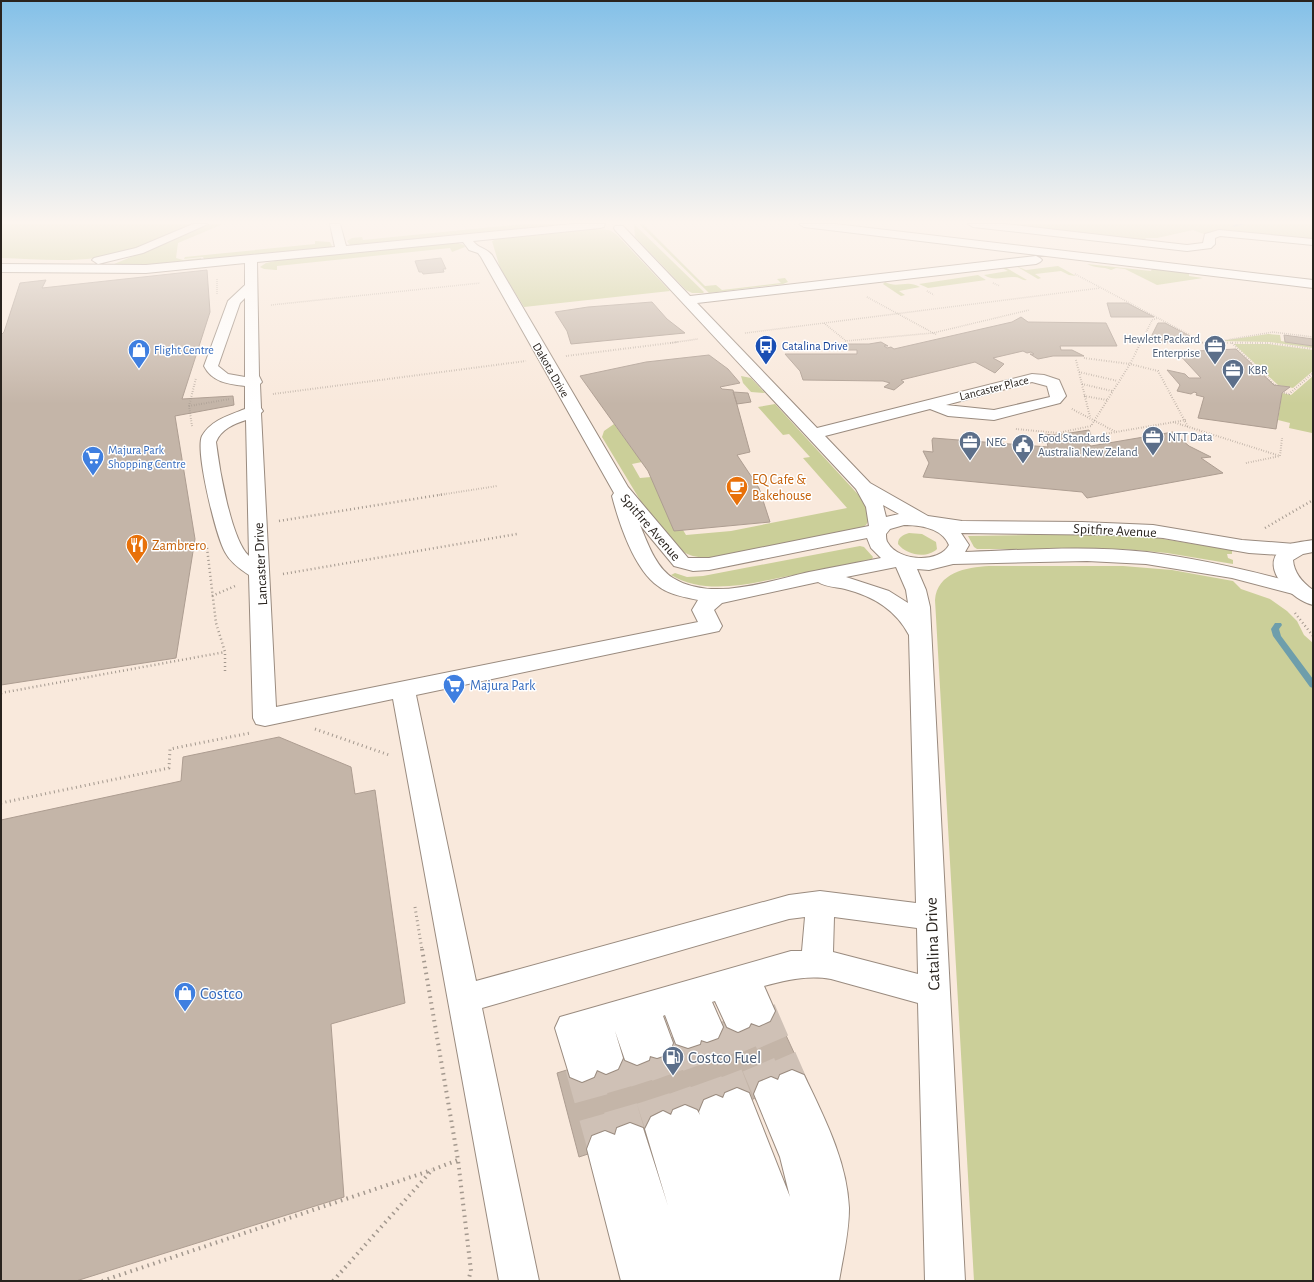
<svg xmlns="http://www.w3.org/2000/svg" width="1314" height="1282" font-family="'Alegreya Sans',sans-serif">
  <rect width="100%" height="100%" fill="#f9e9dc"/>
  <path fill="#cbcf99" d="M 1,224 L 198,224 C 165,238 133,252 96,258 C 65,262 32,259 1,258 Z
    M 210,224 L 223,224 L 178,243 L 176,258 L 183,260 L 201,258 L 202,261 L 107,267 Z
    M 523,224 L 584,224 L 354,246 L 350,245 L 347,241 L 352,238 L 362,237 L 363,240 Z
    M 634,224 L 704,292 L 703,293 L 692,293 L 686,290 L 635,237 Z
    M 639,224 L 643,224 L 705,286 L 716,285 L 722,290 L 781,283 L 777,279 L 785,278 L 788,282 L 783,284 L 709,293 Z
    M 989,224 L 1313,224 L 1313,241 L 1226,232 L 1204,234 L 1193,230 L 1157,238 L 1146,238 L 1144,241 Z
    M 591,229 L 609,230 L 616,234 L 670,291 L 524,307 L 500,268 L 492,241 L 499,238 Z
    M 315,241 L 330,242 L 332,246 L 329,248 L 205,261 L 203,257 L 184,259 L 185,257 L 315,244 Z
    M 455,242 L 464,245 L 465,247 L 452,252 L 450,248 L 277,266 L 277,270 L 276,270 L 264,269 L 260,267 L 266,263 L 284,259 Z
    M 1087,264 L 1151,271 L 1152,268 L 1189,272 L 1189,276 L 1203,278 L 1157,285 L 1125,269 L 1116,268 L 1111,270 C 1102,266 1097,269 1087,264 Z
    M 1016,266 L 1026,270 L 1058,266 L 1076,276 L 1069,275 L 1061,271 L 1035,274 L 1041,278 L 1038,279 Z
    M 1005,267 L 1027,280 C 1022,281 1020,277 1015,277 C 1004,276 995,282 984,275 L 1008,271 L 1002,268 Z
    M 978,275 L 986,280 L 928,288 L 919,284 Z
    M 885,282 C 898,289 907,279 920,287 L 899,291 L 905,295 L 901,296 L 883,284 Z
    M 1268,334 L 1280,335 L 1281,341 L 1313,346 L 1313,348 L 1270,342 L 1221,341 Z
    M 1234,344 L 1269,344 L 1313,350 L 1313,371 L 1293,388 L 1278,385 Z
    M 741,376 L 751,378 L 765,393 L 751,392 L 743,383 Z
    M 1313,376 L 1313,432 L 1312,433 L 1289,428 L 1290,423 L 1278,420 L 1282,393 L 1291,395 Z
    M 775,404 L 865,502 L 870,518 L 866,525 L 861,528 L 845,532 L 712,557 C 700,558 691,557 682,551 L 646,510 L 602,437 L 604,431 L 614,424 L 642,462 L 632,464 L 640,478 L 651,477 L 686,535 L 731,531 L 847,508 L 803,458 L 810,457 L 789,434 L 783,435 L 758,407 Z
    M 909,533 L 922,534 L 936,542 L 937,549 C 927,559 906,555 898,544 C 898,537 903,535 909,533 Z
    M 1084,534 L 1157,538 L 1232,550 L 1232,554 L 1227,554 L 1228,558 L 1233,560 L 1233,564 L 1167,553 L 1124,549 L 977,549 L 974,547 L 968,536 Z
    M 860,546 L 864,547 L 873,557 L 872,559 C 846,565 820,570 794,575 C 755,582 708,597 671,575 L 675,573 L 687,577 L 703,576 Z
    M 989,566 L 1123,566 L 1172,570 L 1233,581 L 1241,589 L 1270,599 L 1287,611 L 1297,621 L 1304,635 L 1313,643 L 1313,1281 L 974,1281 L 935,600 C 937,573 966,567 989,566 Z"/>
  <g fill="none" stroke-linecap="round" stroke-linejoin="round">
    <path fill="#6e9eab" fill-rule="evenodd" d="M 1236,224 L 1245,224 L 1234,227 L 1232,226 Z
      M 1275,623 L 1281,623 L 1282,625 L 1279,629 L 1281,636 L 1313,679 L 1313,688 L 1310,687 L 1273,636 L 1271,629 Z"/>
  </g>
  <path fill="#c4b5a8" stroke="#ad9d91" d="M 441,258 L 446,269 L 443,269 L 444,272 L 423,274 L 422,272 L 419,272 L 415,261 Z
    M 207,270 L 210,312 L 182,399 L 233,396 L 234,405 L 175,416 L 195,539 L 176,658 L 1,685 L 1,335 L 4,332 L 20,283 L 46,280 L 42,288 Z
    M 652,302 L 667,319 L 685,333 L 571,344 L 567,331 L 555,312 L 588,307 Z
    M 1107,303 L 1127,303 L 1154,317 L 1111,317 Z
    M 1021,317 L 1028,322 L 1106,323 L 1117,346 L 1060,346 L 1061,350 L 1072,350 L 1084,356 L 1053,356 L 1038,359 L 1030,354 L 1034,354 L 1031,352 L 1027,353 L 1023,351 L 993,358 L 1004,364 L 995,373 L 975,362 L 901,380 L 904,382 L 894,390 L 884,387 L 890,383 L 883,381 L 803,380 L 800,371 L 785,354 L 857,354 L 857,350 L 846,350 L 836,344 L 869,344 L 881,342 L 888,346 L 884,346 L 887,348 L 891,347 L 894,349 L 1012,322 Z
    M 1158,323 L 1165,323 L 1199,341 L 1149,341 Z
    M 1284,335 L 1313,339 L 1313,346 L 1285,342 Z
    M 1236,349 L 1274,385 L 1290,387 L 1282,393 L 1276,429 L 1198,418 L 1204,397 L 1196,395 L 1197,393 L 1194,392 L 1191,394 L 1177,391 L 1180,385 L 1167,370 L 1185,374 L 1189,378 L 1201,378 L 1177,352 Z
    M 709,355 L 728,369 L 740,383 L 720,387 L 722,389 L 733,390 L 750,452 L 737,455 L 759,488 L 770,522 L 674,531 L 648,471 L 580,376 L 646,362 Z
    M 733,392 L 748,393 L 751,402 L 737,404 Z
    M 1089,430 L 1093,440 L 1084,441 L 1091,446 L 1173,432 L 1189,446 L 1211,457 L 1201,458 L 1223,473 L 1087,498 L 1082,492 L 923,477 L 929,463 L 923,451 L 933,452 L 932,440 L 933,438 L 1048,447 L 1047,442 L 1042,442 L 1040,434 L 1057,435 Z
    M 279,737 L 351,767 L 355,794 L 375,790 L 405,1003 L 331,1024 L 344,1197 L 76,1281 L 1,1281 L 1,820 L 181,781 L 183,757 Z
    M 773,1007 L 807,1081 L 579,1157 L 557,1073 Z"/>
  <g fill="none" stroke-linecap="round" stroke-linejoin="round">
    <path stroke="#cfc1b6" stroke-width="34" stroke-dasharray="34 18" stroke-linecap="butt" d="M 759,1011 L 792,1087
      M 738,1017 L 771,1094
      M 707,1027 L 737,1105
      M 688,1033 L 716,1112
      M 657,1043 L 685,1122
      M 637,1049 L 663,1129
      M 606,1058 L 630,1141
      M 582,1066 L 605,1149"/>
    <g stroke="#9a8b7f" stroke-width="2">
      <path id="minor" d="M 193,224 L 208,224 L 143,253 L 98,264 L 92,260 L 94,258 L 136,248 Z
        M 330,224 L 340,224 L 346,246 L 573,224 L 605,224 L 604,227 L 600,228 L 473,241 C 478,248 486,248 492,255 L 628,487 L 688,558 L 709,558 L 869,526 L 866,507 L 856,489 L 615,230 L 614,228 L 615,226 L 623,226 L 690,296 L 1036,256 L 1040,258 L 1042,260 L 1040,262 L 1036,264 L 697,303 L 817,428 L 1032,374 L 1044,375 L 1059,380 L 1066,396 L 1060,403 L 994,420 L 948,416 L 930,409 L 825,436 L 870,483 L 928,516 L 962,521 L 1082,522 L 1153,525 L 1242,540 L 1295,544 L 1302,546 L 1305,550 L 1302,554 L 1295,556 L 1249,553 L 1163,538 L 1129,535 L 961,533 L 969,545 L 965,552 C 1025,550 1087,545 1147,552 C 1201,559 1252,571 1304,585 L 1307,589 L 1304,593 L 1297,595 L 1232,578 L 1146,564 L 1087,561 L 953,564 L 929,570 L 917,569 L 926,590 L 930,607 L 965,1281 L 925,1281 L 918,1003 L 831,979 C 807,975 787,980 764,986 L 775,1011 L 770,1021 L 759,1026 L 751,1023 L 749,1027 L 738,1032 L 727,1027 L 715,1001 L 712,1002 L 723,1027 L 718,1038 L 707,1042 L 701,1040 L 700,1044 L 688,1048 L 676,1044 L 665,1015 L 663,1016 L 673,1043 L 669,1054 L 657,1058 L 650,1056 L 649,1060 L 637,1065 L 625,1060 L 615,1031 L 623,1058 L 618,1069 L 606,1074 L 597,1070 L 594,1077 L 582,1082 L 570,1077 L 555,1028 L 560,1017 L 791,951 L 802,951 L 805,917 L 789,919 L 482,1008 L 539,1281 L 499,1281 L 393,699 L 265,726 L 256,724 L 253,718 L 249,575 C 240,569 230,562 225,552 C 216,536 195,451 202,436 C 211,420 230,415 245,409 L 245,386 C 228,384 212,382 204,366 L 228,301 L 245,285 L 245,263 L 146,273 L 1,272 L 1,264 L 146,265 L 335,247 ZM 463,242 L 469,250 L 478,253 L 481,257 L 614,493 L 612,496 C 619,523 634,569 658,586 C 669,595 685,597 698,600 L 692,610 L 698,622 L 276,707 L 261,413 L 263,411 L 261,408 L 260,384 L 262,382 L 259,376 L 257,262 ZM 245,298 L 245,377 L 228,374 L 218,366 L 240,303 ZM 1032,382 L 1047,386 L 1050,397 L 994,410 L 946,405 ZM 246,420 L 249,556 C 231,540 219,467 216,442 C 221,429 234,424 246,420 ZM 883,505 L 899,514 L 886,517 ZM 640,525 L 674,566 L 693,571 L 709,570 L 867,538 L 871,548 L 881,558 C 857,563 833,567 809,572 C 769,581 711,602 673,578 C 656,568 647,542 640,525 ZM 904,525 C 920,525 942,528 949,545 C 939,564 898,561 888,543 C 886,541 886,537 886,534 L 890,529 ZM 896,567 L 906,590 L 908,603 L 889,591 L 846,577 ZM 818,582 C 826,587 837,587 845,589 C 873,596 896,610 909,635 L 916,903 L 820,891 L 789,895 L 476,981 L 416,695 L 719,631 L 722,626 L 714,610 L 722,603 ZM 834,917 L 917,928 L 918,974 L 833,952 Z
        M 799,224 L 835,224 L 1313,280 L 1313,288 L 804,227 Z
        M 968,224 L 1005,224 L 1187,245 L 1203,243 L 1205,234 L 1219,230 L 1313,239 L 1313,245 L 1220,236 L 1215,238 L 1215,244 L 1211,248 L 1187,251 L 973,227 Z
        M 792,1070 L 804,1075 C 824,1117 847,1161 849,1208 C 849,1233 843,1257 839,1281 L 621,1281 L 587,1149 L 592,1136 L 605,1131 L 615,1135 L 617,1128 L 630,1123 L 643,1128 L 668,1206 L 645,1129 L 651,1117 L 663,1111 L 671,1115 L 673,1110 L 685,1105 L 697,1110 L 700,1115 L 699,1112 L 704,1100 L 716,1095 L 723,1098 L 725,1093 L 737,1088 L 749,1093 L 790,1197 L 780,1157 L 754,1094 L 759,1082 L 771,1077 L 778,1080 L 780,1075 Z"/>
    </g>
    <g stroke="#9a8b7f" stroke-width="2">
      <path id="major" d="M 1313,540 L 1313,552 L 1303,554 L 1293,560 C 1294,573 1302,582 1313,590 L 1313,605 C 1294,601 1258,569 1281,549 C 1289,542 1303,542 1313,540 Z"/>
    </g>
    <path stroke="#a3988e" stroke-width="1.5" stroke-dasharray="0.5 1.5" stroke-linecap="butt" d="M 1075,274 L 1190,335
      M 217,279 L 217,294
      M 993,283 L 1000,286
      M 927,291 L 934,295
      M 867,297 L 937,335
      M 271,305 L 480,283
      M 824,323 L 846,341
      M 745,333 L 1100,288
      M 845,341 L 933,333 L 1029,310
      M 1140,342 L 1221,343
      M 1215,342 L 1273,332 L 1313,337
      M 670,343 L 698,339
      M 1141,343 L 1152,320 L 1158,318"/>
    <path stroke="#a3988e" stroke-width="2" stroke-dasharray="0.5 2" stroke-linecap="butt" d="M 1140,342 L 1268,343 L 1313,349
      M 1215,342 L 1217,342
      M 1232,343 L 1276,386
      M 566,356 L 678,342
      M 1084,358 L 1130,364 L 1158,371 L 1188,427
      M 1076,360 L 1090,417
      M 1079,372 L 1118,381
      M 1082,384 L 1112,391
      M 1284,393 L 1289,394 L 1313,373
      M 273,394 L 526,361
      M 1084,396 L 1107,400
      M 189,406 L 230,399
      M 1072,409 L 1116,432
      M 1173,422 L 1280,456
      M 192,426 L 189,406 L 196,378
      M 1016,429 L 1058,433 L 1091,426 L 1130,364 L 1141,342
      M 1104,434 L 1186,420
      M 1246,463 L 1280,456 L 1282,438
      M 439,495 L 497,486"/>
    <path stroke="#a3988e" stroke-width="2.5" stroke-dasharray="1 3" stroke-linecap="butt" d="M 279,521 L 445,494
      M 1265,528 L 1313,500
      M 207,548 L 216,623 L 225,652 L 225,672
      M 283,574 L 517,534
      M 212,596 L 235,586
      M 1295,613 L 1313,636
      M 1,693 L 225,652"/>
    <path stroke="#a3988e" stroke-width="3" stroke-dasharray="1 3.5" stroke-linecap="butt" d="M 1,693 L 5,692
      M 315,729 L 389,755
      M 1,803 L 169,768 L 170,749 L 250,733
      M 415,907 L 422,950"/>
    <path stroke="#a3988e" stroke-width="4" stroke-dasharray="1.5 4.5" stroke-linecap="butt" d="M 422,949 L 458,1160 L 471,1271 L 468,1281
      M 102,1281 L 432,1170
      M 333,1281 L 432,1170 L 458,1160"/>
    <use href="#minor" fill="#fff" fill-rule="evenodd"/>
    <use href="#major" fill="#fff" fill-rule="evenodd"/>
  </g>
  <linearGradient id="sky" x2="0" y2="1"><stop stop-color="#83c0e8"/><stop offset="0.55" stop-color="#fcf5ef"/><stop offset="1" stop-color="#fcf5ef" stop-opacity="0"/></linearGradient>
  <rect width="1314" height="404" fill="url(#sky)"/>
  <defs>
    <g id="bus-pin" transform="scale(1.15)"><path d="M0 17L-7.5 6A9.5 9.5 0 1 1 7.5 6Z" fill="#1a4fb4" stroke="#fff"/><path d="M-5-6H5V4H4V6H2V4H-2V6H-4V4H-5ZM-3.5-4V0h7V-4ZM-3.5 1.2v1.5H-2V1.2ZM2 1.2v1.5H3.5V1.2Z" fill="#fff"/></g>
    <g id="office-pin" transform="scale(1.15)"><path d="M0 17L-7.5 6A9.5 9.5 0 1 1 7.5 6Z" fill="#5c6f8a" stroke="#fff"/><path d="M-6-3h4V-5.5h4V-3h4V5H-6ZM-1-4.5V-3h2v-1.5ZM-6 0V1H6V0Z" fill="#fff"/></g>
    <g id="shop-pin" transform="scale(1.15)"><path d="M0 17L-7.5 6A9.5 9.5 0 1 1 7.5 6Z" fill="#3f7fe0" stroke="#fff"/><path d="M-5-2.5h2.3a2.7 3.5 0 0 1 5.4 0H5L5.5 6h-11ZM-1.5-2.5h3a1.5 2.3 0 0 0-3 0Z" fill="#fff"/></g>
    <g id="civic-pin" transform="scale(1.15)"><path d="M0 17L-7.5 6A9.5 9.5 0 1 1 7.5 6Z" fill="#5c6f8a" stroke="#fff"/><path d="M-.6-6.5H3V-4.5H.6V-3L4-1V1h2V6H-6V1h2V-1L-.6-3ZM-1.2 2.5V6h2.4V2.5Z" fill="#fff"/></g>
    <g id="supermarket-pin" transform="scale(1.15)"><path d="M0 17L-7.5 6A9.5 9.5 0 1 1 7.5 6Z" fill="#3f7fe0" stroke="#fff"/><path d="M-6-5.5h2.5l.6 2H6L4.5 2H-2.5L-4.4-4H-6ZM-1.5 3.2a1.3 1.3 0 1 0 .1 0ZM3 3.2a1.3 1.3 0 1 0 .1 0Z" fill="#fff"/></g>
    <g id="cafe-pin" transform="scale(1.15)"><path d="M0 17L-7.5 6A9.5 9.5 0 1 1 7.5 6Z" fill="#e8710a" stroke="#fff"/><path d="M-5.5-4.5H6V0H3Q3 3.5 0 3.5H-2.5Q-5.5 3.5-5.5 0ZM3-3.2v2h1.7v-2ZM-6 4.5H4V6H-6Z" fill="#fff"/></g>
    <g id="restaurant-pin" transform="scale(1.15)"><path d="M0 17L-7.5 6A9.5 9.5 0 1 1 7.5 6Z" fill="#e8710a" stroke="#fff"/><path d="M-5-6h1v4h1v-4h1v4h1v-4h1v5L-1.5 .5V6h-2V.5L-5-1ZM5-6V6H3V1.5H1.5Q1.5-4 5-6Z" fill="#fff"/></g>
    <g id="fuel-pin" transform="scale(1.15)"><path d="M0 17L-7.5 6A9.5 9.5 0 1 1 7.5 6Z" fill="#5c6f8a" stroke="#fff"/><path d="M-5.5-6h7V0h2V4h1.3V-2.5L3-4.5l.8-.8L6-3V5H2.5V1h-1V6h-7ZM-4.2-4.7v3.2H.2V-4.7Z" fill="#fff"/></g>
  </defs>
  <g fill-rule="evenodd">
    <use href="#bus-pin" x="766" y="346"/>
    <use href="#office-pin" x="1215" y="346"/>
    <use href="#shop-pin" x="139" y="350"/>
    <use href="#office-pin" x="1233" y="370"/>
    <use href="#office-pin" x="1153" y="437"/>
    <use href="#office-pin" x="970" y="442"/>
    <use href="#civic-pin" x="1023" y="445"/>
    <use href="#supermarket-pin" x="93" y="457"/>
    <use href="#cafe-pin" x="737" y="487"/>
    <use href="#restaurant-pin" x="137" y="545"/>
    <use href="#supermarket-pin" x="454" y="685"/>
    <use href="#shop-pin" x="185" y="993"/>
    <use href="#fuel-pin" x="673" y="1057"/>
  </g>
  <g text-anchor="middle" stroke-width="3" stroke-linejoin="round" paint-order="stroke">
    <g font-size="12" fill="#4e5e75" stroke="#fff" text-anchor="start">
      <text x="1200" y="343" text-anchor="end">Hewlett Packard<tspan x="1200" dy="14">Enterprise</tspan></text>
      <text x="1248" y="374">KBR</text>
      <text x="1168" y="441">NTT Data</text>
      <text x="1038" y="442">Food Standards<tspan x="1038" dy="14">Australia New Zeland</tspan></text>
      <text x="986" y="446">NEC</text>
    </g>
    <g font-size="12" fill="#164399" stroke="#fff" text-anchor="start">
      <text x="782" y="350">Catalina Drive</text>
    </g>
    <g font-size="12" fill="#366cbe" stroke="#fff" text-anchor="start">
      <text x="154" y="354">Flight Centre</text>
      <text x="108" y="454">Majura Park<tspan x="108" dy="14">Shopping Centre</tspan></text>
    </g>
    <g font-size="12" fill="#29231e" stroke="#fff">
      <text transform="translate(551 370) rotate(60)" y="4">Dakota Drive</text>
      <text transform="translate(994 388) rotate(-14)" y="4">Lancaster Place</text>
    </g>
    <g font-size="14" fill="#c56008" stroke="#fff" text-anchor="start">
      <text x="752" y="484">EQ Cafe &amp;<tspan x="752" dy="16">Bakehouse</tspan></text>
      <text x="152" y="550">Zambrero</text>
    </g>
    <g font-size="14" fill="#29231e" stroke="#fff">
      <text transform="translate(651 527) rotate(49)" y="5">Spitfire Avenue</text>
      <text transform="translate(1115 530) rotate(3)" y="5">Spitfire Avenue</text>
      <text transform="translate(260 564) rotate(-93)" y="5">Lancaster Drive</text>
    </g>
    <g font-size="14" fill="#366cbe" stroke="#fff" text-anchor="start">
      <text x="470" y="690">Majura Park</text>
    </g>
    <g font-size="17" fill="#29231e" stroke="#fff">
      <text transform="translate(932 944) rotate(-92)" y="6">Catalina Drive</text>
    </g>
    <g font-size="17" fill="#366cbe" stroke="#fff" text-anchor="start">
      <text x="200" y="999">Costco</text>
    </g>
    <g font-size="17" fill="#4e5e75" stroke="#fff" text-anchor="start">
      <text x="688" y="1063">Costco Fuel</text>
    </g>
  </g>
  <rect width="1314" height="1282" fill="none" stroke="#29231e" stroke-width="4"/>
</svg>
